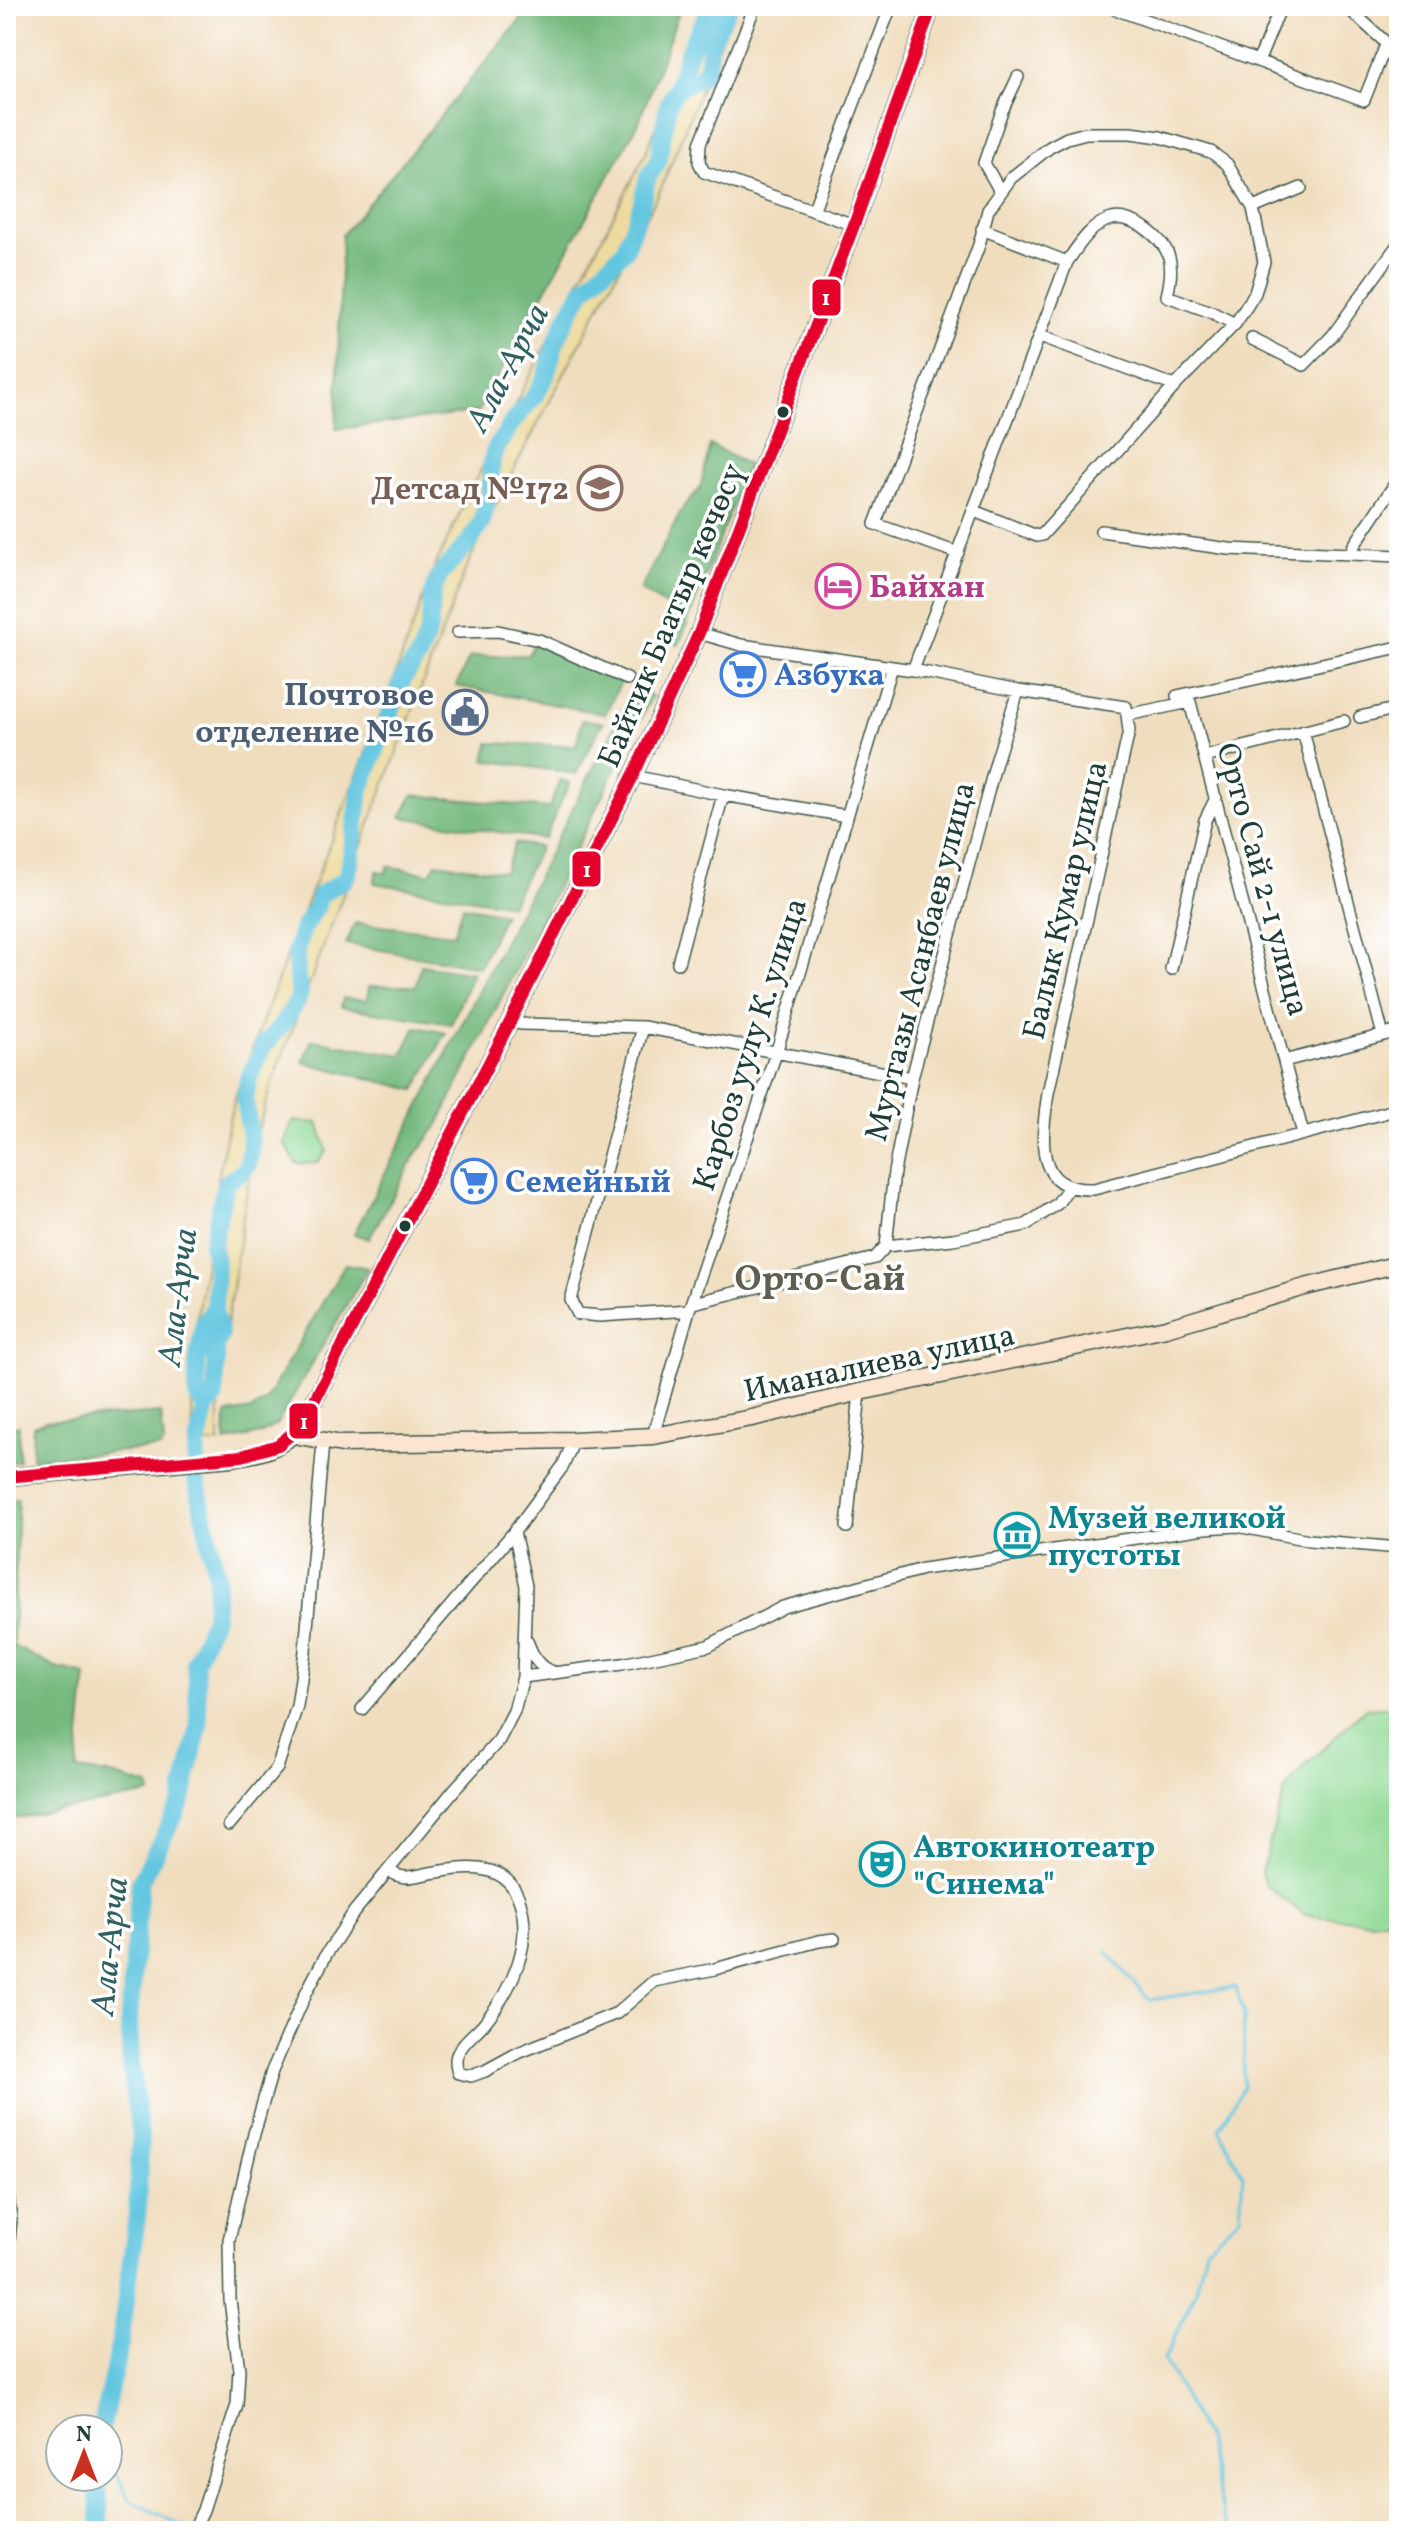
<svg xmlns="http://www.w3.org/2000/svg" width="1405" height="2537" font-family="Vollkorn,serif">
  <rect width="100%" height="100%" fill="#fff"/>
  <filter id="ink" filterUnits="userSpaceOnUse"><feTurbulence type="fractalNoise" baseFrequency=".0125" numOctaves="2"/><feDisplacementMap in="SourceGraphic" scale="16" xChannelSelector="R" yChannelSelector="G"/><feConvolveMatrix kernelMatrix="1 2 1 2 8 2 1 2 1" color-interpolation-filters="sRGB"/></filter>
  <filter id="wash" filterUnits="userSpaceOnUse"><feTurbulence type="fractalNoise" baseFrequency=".006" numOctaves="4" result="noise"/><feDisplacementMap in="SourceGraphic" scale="32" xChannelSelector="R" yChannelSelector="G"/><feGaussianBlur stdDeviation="1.8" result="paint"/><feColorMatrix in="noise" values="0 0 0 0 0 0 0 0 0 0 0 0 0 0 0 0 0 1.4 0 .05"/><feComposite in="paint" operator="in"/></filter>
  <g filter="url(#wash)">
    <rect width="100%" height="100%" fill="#f0ddbe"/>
    <path fill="#90d994" stroke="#588b64" stroke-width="2" d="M 293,1121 L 318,1123 L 327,1151 L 317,1163 L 297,1164 L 284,1143 Z
      M 1399,1706 L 1399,1917 L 1374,1922 L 1305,1915 L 1265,1885 L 1261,1872 L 1286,1788 L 1306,1765 L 1366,1708 Z"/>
    <path fill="#74b97e" stroke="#4a7b59" stroke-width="2" d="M 532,6 L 681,6 L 639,122 L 478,412 L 336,429 L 342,235 Z
      M 710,445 L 748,465 L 679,645 L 663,638 L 669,608 L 640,590 L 684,506 L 700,489 Z
      M 534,644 L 621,682 L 605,714 L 456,686 L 470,657 L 528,655 Z
      M 636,685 L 652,696 L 438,1125 L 415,1156 L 369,1239 L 354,1234 Z
      M 582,720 L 603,722 L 576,774 L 485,760 L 489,743 L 576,746 Z
      M 560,780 L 570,783 L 544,839 L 401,817 L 413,795 L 549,808 Z
      M 515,843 L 540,847 L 511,905 L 374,883 L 377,871 L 386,873 L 388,866 L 430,874 L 436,863 L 504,872 Z
      M 463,906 L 504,914 L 479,967 L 346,944 L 355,923 L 453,934 Z
      M 421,965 L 473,973 L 451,1024 L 341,1007 L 343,998 L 367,1000 L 369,986 L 416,986 Z
      M 416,1027 L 446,1033 L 415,1090 L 303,1062 L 312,1040 L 402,1055 Z
      M 345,1264 L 368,1268 L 277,1424 L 260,1434 L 225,1442 L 226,1414 L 252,1410 L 266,1400 Z
      M 161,1413 L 164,1443 L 160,1448 L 32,1459 L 33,1426 L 45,1421 Z
      M 19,1425 L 19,1461 L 6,1462 L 6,1430 Z
      M 18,1499 L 13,1646 L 56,1668 L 86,1675 L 77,1770 L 108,1774 L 149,1786 L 150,1794 L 6,1820 L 6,1500 Z"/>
    <path fill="#eeda9e" stroke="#868c69" stroke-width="2" d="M 702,6 L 734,6 L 660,191 L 499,498 L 467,566 L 269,1091 L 255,1139 L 224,1340 L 219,1375 L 219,1443 L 193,1445 L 191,1357 L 216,1189 L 230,1115 L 241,1079 L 307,902 L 388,696 L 431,575 L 473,485 L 644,157 Z"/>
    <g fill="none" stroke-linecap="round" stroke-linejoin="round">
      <path stroke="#62c6e0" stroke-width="3" d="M 1106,1951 L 1149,2000 L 1236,1987 L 1244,2015 L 1243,2087 L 1219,2129 L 1243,2175 L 1240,2217 L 1206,2248 L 1196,2291 L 1164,2360 L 1206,2438 L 1224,2518 L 1233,2531
        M 108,2457 L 130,2500 L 189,2529"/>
      <path stroke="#62c6e0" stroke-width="18" d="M 676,89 L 690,47 L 712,6
        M 206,1407 L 214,1399 L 216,1386 L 216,1346 L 220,1335 L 214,1309
        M 101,2429 L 121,2338 L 137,2216 L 140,2137 L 131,2066 L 129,2020 L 140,1882 L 181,1803 L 199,1726 L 195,1662 L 214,1617 L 217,1578 L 195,1474 L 197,1445 L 206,1407 L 197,1396 L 197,1364 L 204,1322 L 214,1309 L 216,1265 L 212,1245 L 224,1190 L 226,1183 L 243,1171 L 248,1164 L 251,1143 L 245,1100 L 248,1081 L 264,1045 L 281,1026 L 297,1002 L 300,992 L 297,980 L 296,952 L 303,928 L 317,906 L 320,895 L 345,879 L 349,869 L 361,789 L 404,677 L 420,654 L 429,629 L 433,591 L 440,575 L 470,541 L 482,522 L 489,493 L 492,460 L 495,450 L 514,420 L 534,397 L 546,376 L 556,342 L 568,316 L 583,290 L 624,251 L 641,206 L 648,177 L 658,162 L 668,105 L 676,89 L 701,77 L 707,68 L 710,42 L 729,6
        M 97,2477 L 101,2531"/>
    </g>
  </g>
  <g filter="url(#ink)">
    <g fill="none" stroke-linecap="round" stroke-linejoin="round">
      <g stroke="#3e5549" stroke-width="14">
        <path id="street" d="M 755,6 L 700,144 L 699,162 L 704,172 L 854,225
          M 1107,6 L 1364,100 L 1386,45 L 1383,40 L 1346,6
          M 1256,60 L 1261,55 L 1281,6
          M 1000,191 L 984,163 L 1002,111 L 1018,77
          M 1253,208 L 1301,188
          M 813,211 L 891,6
          M 982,229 L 1067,262
          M 1040,336 L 1175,386
          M 1252,339 L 1304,365 L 1333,335 L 1399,243
          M 1101,531 L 1229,549 L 1399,556
          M 958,553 L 875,524 L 979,245 L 988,210 L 1011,178 L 1050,147 L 1067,138 L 1086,133 L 1131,133 L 1160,137 L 1211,152 L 1227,164 L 1253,208 L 1264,262 L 1255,293 L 1245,309 L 1235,324 L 1175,386 L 1042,535 L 1037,536 L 974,511
          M 1353,554 L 1353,547 L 1399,478
          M 458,632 L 498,631 L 539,640 L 627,679
          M 699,633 L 741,645 L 913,670 L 1018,691 L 1126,707 L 1129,731 L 1048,1093 C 1042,1136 1032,1192 1094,1189 L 1399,1109
          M 913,670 L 1067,262 C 1078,246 1092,223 1112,219 C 1122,216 1133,221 1142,226 C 1172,246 1175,263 1167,296 L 1211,312 L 1235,324
          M 1177,696 L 1399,647
          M 1127,715 L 1190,702 L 1303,1134
          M 1360,717 L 1399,708
          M 1303,731 L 1383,1035
          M 1205,757 L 1344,721
          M 633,776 L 723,795 L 847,816
          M 678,963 L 723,795
          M 1171,969 L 1205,820 L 1216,798
          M 510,1022 L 522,1024 L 643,1027 L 912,1078
          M 643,1027 L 571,1300 L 578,1314 L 600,1316 L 689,1310
          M 1284,1061 L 1399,1031
          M 886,1246 L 894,1172 L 912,1078 L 996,762 L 1018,691
          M 886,1246 L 953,1239 L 1026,1225 L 1057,1204 L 1069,1187
          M 693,1303 L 875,1258 L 886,1246
          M 653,1436 L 689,1310 L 776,1053 L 892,667
          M 847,1527 L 860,1392
          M 527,1641 C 533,1656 537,1667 553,1672
          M 523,1677 L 622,1664 L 708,1646 L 783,1607 L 923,1569 L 1205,1528 L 1237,1526 L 1309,1540 L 1399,1548
          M 362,1709 L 514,1532
          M 229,1825 L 277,1768 L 297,1706 L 305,1651 L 323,1442
          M 389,1871 C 394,1874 400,1877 406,1877 C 416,1877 427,1873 437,1872 C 470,1866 508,1863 520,1902 C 533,1944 512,1989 485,2022 C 476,2033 462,2042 457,2055 C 455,2061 456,2067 458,2073 L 471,2076 L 485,2071 L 518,2053 L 617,2013 L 654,1981 L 715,1969 L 819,1941 L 834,1939
          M 6,2177 L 11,2219 L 6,2272
          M 193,2531 L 203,2510 L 237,2405 L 239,2370 L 230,2300 L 229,2240 L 254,2134 L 272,2071 L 306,1993 L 327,1953 L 354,1912 L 454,1790 L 499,1740 L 514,1711 L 523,1677 L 526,1586 L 514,1532 L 563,1466 L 574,1440"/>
      </g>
      <g stroke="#3e5549" stroke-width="19">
        <path id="secondary" d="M 294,1435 L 342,1444 L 574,1440 L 653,1436 L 752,1418 L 860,1392 L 1166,1328 L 1305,1287 L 1399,1264
          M 6,1477 L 232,1458 C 260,1454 282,1449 301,1426 L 510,1022 L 633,776 L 699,633 L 854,225 L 932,6"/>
      </g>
      <use href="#street" stroke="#fff" stroke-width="11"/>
      <use href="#secondary" stroke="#fce5d0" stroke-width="16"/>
      <g stroke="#fff" stroke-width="18">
        <path id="bus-1" d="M 6,1477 L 242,1456 L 278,1445 L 301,1426 L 510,1022 L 633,776 L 699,633 L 854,225 L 932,6"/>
      </g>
      <use href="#bus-1" stroke="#e4002b" stroke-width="12"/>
    </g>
  </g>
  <defs>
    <g id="school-ring" transform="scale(2.3)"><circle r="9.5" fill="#fff" stroke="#8d6e63" stroke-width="1.5"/><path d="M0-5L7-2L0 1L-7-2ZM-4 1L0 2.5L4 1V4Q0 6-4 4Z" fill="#8d6e63"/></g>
    <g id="hotel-ring" transform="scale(2.3)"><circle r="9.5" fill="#fff" stroke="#d1479c" stroke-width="1.5"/><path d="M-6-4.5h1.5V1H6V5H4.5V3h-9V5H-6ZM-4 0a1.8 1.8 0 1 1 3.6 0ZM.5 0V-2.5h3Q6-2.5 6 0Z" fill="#d1479c"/></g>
    <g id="supermarket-ring" transform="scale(2.3)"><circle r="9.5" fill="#fff" stroke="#3f7fe0" stroke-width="1.5"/><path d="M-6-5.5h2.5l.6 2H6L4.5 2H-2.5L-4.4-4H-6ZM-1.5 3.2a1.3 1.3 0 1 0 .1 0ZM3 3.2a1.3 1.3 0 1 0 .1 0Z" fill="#3f7fe0"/></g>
    <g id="civic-ring" transform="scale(2.3)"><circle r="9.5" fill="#fff" stroke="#5c6f8a" stroke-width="1.5"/><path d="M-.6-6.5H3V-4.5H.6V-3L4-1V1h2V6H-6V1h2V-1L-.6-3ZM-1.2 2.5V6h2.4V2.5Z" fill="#5c6f8a"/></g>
    <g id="museum-ring" transform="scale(2.3)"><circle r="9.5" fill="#fff" stroke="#0f9aa8" stroke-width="1.5"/><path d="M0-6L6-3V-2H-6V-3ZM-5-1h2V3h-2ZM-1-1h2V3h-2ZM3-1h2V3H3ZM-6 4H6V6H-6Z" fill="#0f9aa8"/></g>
    <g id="theatre-ring" transform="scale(2.3)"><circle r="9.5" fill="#fff" stroke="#0f9aa8" stroke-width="1.5"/><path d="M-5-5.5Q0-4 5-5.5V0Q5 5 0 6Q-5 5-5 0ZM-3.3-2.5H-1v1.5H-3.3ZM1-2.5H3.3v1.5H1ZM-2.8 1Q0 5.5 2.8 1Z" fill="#0f9aa8"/></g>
  </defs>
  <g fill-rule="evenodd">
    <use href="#school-ring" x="600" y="488"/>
    <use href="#hotel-ring" x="838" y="586"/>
    <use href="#supermarket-ring" x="743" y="674"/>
    <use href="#civic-ring" x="465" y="712"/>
    <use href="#supermarket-ring" x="474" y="1181"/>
    <use href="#museum-ring" x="1017" y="1535"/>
    <use href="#theatre-ring" x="882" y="1864"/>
  </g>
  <g fill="#1f3d34" stroke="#fff" stroke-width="3">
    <circle cx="783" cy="412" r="7"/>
    <circle cx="405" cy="1226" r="7"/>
  </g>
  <g text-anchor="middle" stroke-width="7" stroke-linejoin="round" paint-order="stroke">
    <g font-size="32" font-weight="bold" fill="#785e54" stroke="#fff" text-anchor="end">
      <text x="569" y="499">Детсад №172</text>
    </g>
    <g font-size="32" font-weight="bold" fill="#b23c85" stroke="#fff" text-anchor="start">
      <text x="869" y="597">Байхан</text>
    </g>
    <g font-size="32" fill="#1f3d34" stroke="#fff">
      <text transform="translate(670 615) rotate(-67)" y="11">Байтик Баатыр көчөсү</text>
      <text transform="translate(1264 879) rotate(75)" y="11">Орто Сай 2-1 улица</text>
      <text transform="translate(1064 900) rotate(-77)" y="11">Балык Кумар улица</text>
      <text transform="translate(919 961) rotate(-76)" y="11">Муртазы Асанбаев улица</text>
      <text transform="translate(749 1044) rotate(-72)" y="11">Карбоз уулу К. улица</text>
      <text transform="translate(879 1362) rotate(-12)" y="11">Иманалиева улица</text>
    </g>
    <g font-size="32" font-weight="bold" fill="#366cbe" stroke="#fff" text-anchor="start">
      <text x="774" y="685">Азбука</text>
      <text x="505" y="1192">Семейный</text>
    </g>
    <g font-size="32" font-weight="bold" fill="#4e5e75" stroke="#fff" text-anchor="end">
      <text x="434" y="705">Почтовое<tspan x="434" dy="37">отделение №16</tspan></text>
    </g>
    <g font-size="32" font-weight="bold" fill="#0d838f" stroke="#fff" text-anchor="start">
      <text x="1048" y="1528">Музей великой<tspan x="1048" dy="37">пустоты</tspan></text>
      <text x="913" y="1857">Автокинотеатр<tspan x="913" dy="37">"Синема"</tspan></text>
    </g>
    <g font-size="34" font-style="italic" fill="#305f5f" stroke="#fff">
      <text transform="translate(506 367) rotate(-62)" y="12">Ала-Арча</text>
      <text transform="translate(176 1297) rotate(-83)" y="12">Ала-Арча</text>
      <text transform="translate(108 1946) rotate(-84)" y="12">Ала-Арча</text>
    </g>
    <g font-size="36" font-weight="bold" fill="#5f5e51" stroke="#fff">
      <text x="820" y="1290">Орто-Сай</text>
    </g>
  </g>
  <g stroke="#fff" stroke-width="3">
    <rect x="811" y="278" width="31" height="39" rx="8" fill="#e4002b"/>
    <rect x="571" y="850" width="31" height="38" rx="8" fill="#e4002b"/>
    <rect x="288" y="1402" width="31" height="38" rx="8" fill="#e4002b"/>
  </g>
  <g font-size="22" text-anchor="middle" font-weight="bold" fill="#fff">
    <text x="826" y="305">1</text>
    <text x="587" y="877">1</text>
    <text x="304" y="1429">1</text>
  </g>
  <rect width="1405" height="2537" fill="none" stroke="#fff" stroke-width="32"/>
  <g transform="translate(84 2453)"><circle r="38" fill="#ffffff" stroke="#a5b1ae" stroke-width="2"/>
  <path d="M0-6L14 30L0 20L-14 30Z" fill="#c8321e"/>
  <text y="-12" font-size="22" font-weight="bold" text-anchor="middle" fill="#1f3d34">N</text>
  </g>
</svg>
